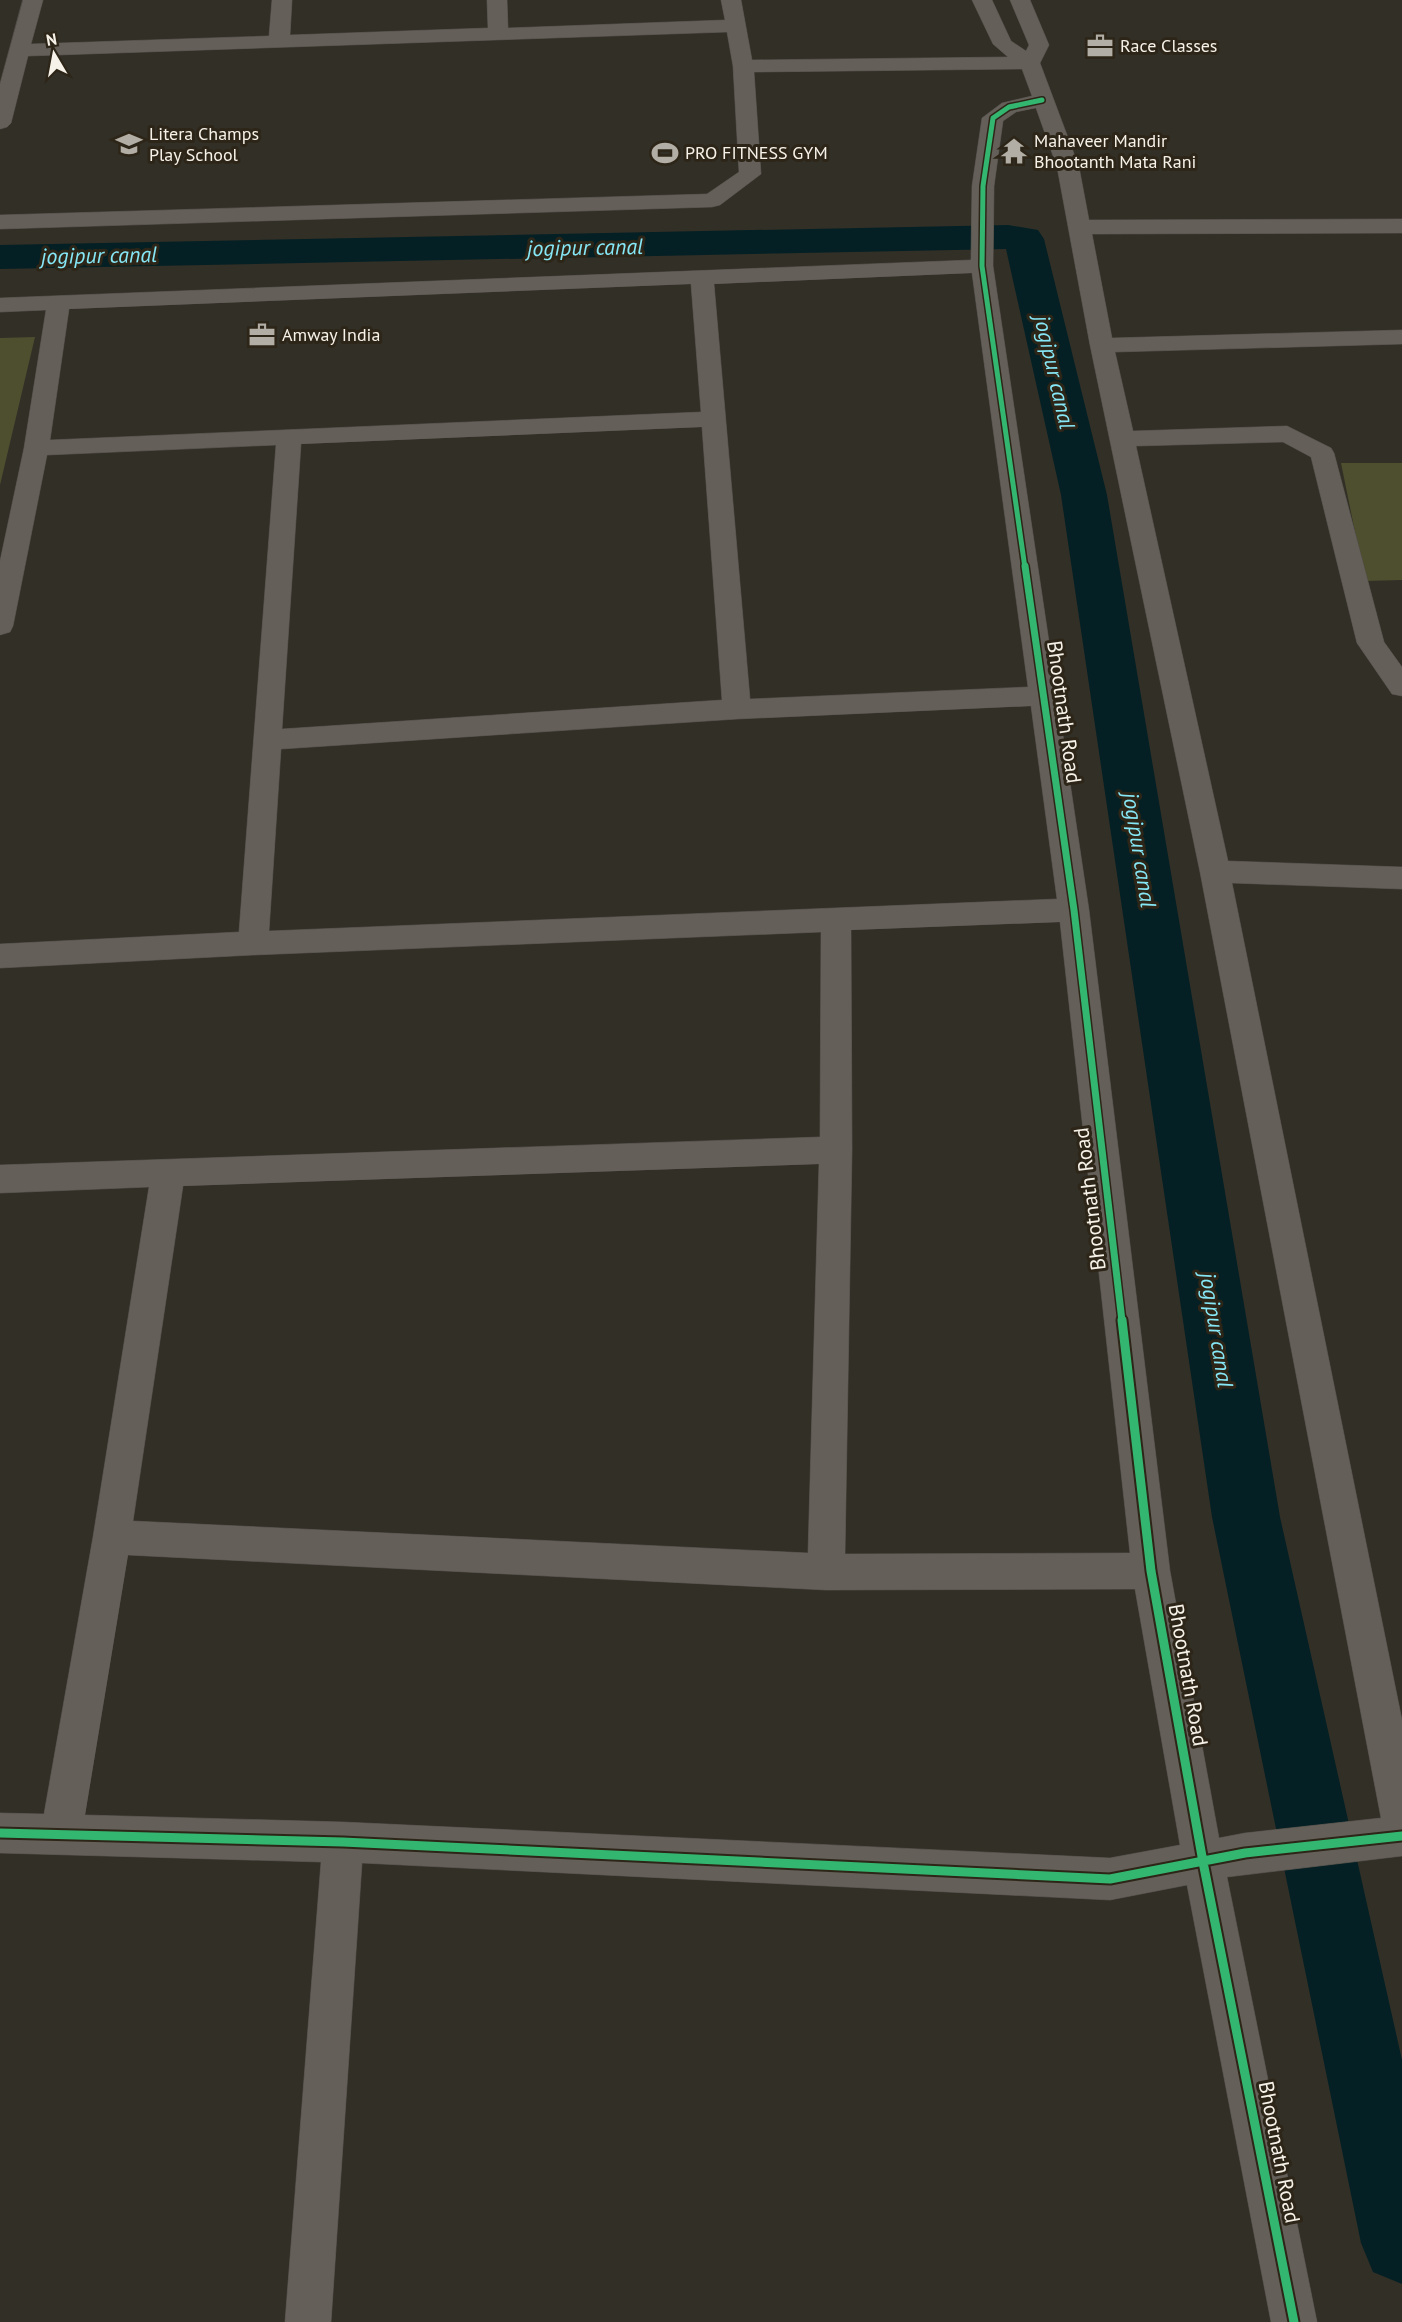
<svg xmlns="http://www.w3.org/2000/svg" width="1402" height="2322" font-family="'PT Sans',sans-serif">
  <rect width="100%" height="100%" fill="#322f27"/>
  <path fill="#4d4f2f" d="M 35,337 L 0,485 L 0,338 Z
    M 1341,463 L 1402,463 L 1402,580 L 1365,581 Z"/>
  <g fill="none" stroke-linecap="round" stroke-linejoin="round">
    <path fill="#042024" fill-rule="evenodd" d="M 1008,225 L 1038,230 L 1044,239 L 1107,495 L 1280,1517 L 1402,2060 L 1402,2284 L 1373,2272 L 1361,2243 L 1212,1517 L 1061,495 L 1006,249 L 0,269 L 0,245 Z"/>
    <g stroke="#514d47" stroke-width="1">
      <path id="minor" d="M 23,0 L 43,0 L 31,44 L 269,36 L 272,0 L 292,0 L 290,35 L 488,28 L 487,0 L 507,0 L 508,28 L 725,20 L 721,0 L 741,0 L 752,60 L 1008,57 L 993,44 L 972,0 L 992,0 L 1011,41 L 1026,51 L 1029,45 L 1010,0 L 1030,0 L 1049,45 L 1040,63 L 1079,167 L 1089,220 L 1402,219 L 1402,233 L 1092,234 L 1112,338 L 1402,330 L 1402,344 L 1115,352 L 1133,431 L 1287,426 L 1331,448 L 1334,453 L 1384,642 L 1402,667 L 1402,696 L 1392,694 L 1357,643 L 1311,457 L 1283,442 L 1136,446 L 1228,861 L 1402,867 L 1402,889 L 1232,883 L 1402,1720 L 1402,1856 L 1227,1877 L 1317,2322 L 1271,2322 L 1187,1885 L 1110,1900 L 362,1863 L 331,2322 L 285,2322 L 321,1862 L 0,1853 L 0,1813 L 44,1814 L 93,1537 L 149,1187 L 0,1193 L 0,1165 L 820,1137 L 821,932 L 253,955 L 0,968 L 0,944 L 239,932 L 276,445 L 47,455 L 13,626 L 10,632 L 0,635 L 0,561 L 24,448 L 46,310 L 0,312 L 0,298 L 971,260 L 972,186 L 982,118 L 1002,103 L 1032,96 L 1022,69 L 754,72 L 761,174 L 720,205 L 712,207 L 0,229 L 0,215 L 707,194 L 739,172 L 733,66 L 727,32 L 28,56 L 11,123 L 7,127 L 0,129 L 0,84 ZM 1036,108 L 1057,167 L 1090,345 L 1200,872 L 1381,1818 L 1245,1833 L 1219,1838 L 1170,1571 L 1089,910 L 993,266 L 994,186 L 1003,121 L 1016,112 ZM 972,273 L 1028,687 L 750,699 L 714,284 ZM 691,284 L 701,412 L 50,440 L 69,309 ZM 702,427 L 722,700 L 282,729 L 301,444 ZM 1031,706 L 1057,899 L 269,931 L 281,749 L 737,719 ZM 1060,922 L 1130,1553 L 845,1554 L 852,1150 L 851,930 ZM 819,1164 L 808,1553 L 133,1521 L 183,1186 ZM 128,1555 L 826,1590 L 1135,1589 L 1180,1845 L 1110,1858 L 343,1822 L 85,1815 Z"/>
    </g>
    <use href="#minor" fill="#645f59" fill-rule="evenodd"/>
    <g stroke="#2d2618" stroke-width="8">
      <path id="cycleway-far2" d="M 1025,568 L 982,266 L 983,186 L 993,118 L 1009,107 L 1042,100"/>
    </g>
    <g stroke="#2d2618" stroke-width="10">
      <path id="cycleway-far1" d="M 1025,566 L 1074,910 L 1122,1321"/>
    </g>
    <g stroke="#2d2618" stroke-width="13">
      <path id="cycleway" d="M 1122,1320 L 1151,1571 L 1203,1862 L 1294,2322
        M 0,1833 L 343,1842 L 1110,1879 L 1245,1853 L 1402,1836"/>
    </g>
    <use href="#cycleway-far2" stroke="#33b770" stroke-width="5"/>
    <use href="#cycleway-far1" stroke="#33b770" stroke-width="7"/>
    <use href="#cycleway" stroke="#33b770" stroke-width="9"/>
  </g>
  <defs>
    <g id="office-bare" transform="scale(2.07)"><path d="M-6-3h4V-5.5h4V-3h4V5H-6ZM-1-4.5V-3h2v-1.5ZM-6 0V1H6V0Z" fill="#b2aea5" stroke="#2d2618" stroke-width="2.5" paint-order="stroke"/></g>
    <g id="school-bare" transform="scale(2.07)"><path d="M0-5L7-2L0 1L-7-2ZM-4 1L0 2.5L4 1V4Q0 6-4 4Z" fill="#b2aea5" stroke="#2d2618" stroke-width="2.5" paint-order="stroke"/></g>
    <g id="temple-bare" transform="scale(2.07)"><path d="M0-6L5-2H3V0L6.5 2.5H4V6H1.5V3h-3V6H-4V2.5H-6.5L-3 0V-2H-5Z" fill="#b2aea5" stroke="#2d2618" stroke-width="2.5" paint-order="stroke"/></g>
    <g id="stadium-bare" transform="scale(2.07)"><path d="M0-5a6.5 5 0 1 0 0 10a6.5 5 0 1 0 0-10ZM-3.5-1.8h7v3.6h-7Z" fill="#b2aea5" stroke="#2d2618" stroke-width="2.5" paint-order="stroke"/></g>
  </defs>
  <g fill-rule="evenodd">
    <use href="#office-bare" x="1100" y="46"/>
    <use href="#school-bare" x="129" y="144"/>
    <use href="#temple-bare" x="1014" y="151"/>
    <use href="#stadium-bare" x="665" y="153"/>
    <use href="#office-bare" x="262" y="335"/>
  </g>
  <g text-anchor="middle" stroke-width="6" stroke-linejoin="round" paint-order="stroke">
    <g font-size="18" fill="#f7f2e9" stroke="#2d2618" text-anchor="start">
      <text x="1120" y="52">Race Classes</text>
      <text x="149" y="140">Litera Champs<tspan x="149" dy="21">Play School</tspan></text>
      <text x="1034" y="147">Mahaveer Mandir<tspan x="1034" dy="21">Bhootanth Mata Rani</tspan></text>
      <text x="685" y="159">PRO FITNESS GYM</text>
      <text x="282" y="341">Amway India</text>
    </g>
    <g font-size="21" fill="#f7f2e9" stroke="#2d2618">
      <text transform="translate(1064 712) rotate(82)" y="7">Bhootnath Road</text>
      <text transform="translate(1090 1199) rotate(-97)" y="7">Bhootnath Road</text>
      <text transform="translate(1188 1675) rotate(80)" y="7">Bhootnath Road</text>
      <text transform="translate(1279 2152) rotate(79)" y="7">Bhootnath Road</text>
    </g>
    <g font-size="22" font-style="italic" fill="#86e7f6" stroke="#2d2618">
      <text transform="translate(585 247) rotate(-1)" y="8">jogipur canal</text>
      <text transform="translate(99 255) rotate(-1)" y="8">jogipur canal</text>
      <text transform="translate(1055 372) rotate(77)" y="8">jogipur canal</text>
      <text transform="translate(1140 850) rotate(81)" y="8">jogipur canal</text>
      <text transform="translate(1217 1330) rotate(81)" y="8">jogipur canal</text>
    </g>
  </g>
  <g transform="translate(54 54) rotate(350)" stroke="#2d2618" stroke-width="4.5" paint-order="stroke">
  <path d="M0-4.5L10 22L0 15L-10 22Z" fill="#f7f2e9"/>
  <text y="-9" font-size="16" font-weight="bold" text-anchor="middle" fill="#f7f2e9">N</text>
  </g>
</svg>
